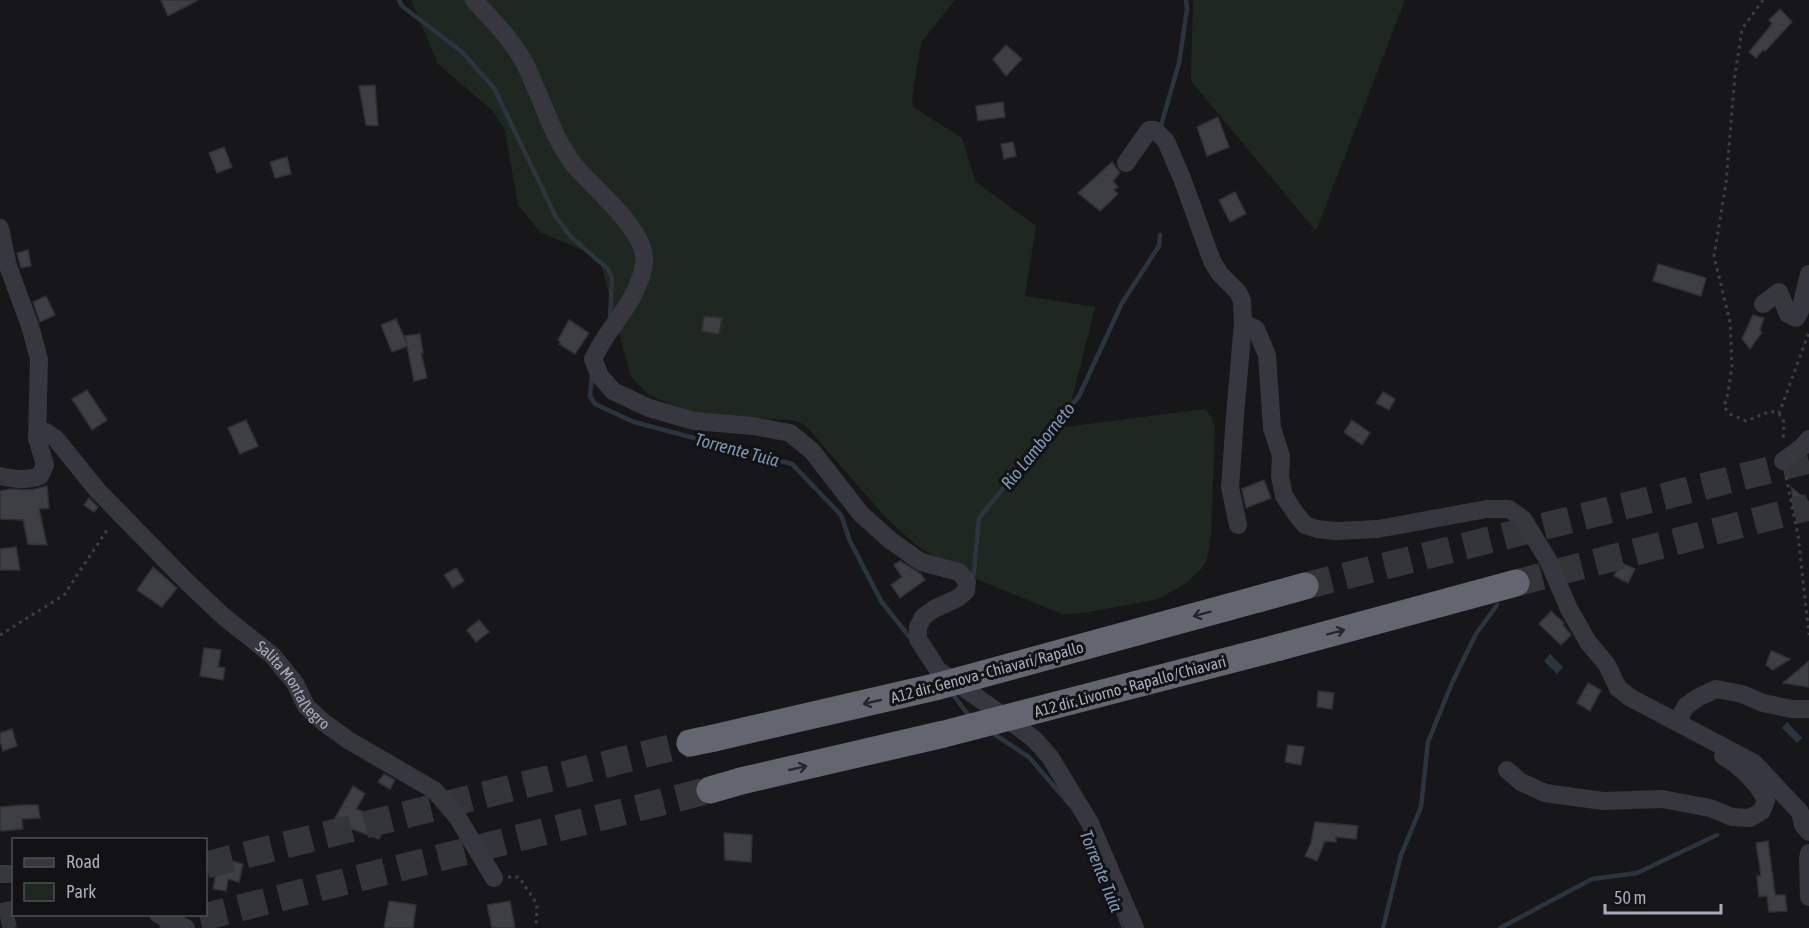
<svg xmlns="http://www.w3.org/2000/svg" width="1809" height="928" font-family="'Asap Condensed',sans-serif">
  <rect width="100%" height="100%" fill="#171719"/>
  <path fill="#1e2820" d="M 411,0 L 955,0 L 921,43 L 912,97 L 913,107 L 962,138 L 976,182 L 1036,226 L 1025,296 L 1095,307 L 1065,427 L 1205,409 L 1211,417 L 1215,427 L 1211,535 L 1207,559 L 1202,568 L 1185,584 L 1158,599 L 1084,613 L 1062,614 L 959,572 L 916,545 L 886,518 L 806,426 L 797,421 L 692,413 L 649,395 L 631,377 L 599,257 L 540,232 L 518,205 L 505,130 L 493,111 L 438,64 Z
    M 1193,0 L 1405,0 L 1316,231 L 1191,81 Z"/>
  <path fill="#2b353f" d="M 1550,654 L 1563,667 L 1557,674 L 1544,661 Z
    M 1787,722 L 1802,738 L 1797,743 L 1782,728 Z"/>
  <g fill="none" stroke-linecap="round" stroke-linejoin="round">
    <path stroke="#2b353f" stroke-width="4.5" d="M 399,0 L 402,6 L 462,52 L 494,88 L 556,217 L 571,237 L 608,269 L 612,278 L 610,321
      M 1160,129 L 1179,63 L 1187,9 L 1186,0
      M 592,374 L 590,396 L 595,404 L 634,422 L 792,464 L 841,515 L 850,541 L 881,601 L 912,640
      M 973,580 L 979,518 L 1079,396 L 1122,303 L 1159,246 L 1160,235
      M 951,692 L 970,717
      M 991,732 L 1029,757 L 1070,805
      M 1113,900 L 1124,928
      M 1383,928 L 1401,855 L 1421,807 L 1428,742 L 1452,683 L 1476,634 L 1497,605
      M 1500,928 L 1592,879 L 1637,873 L 1717,835"/>
  </g>
  <path fill="#3e3f44" stroke="#313135" stroke-width="1.5" d="M 161,0 L 198,0 L 168,16 Z
    M 1780,9 L 1792,22 L 1765,51 L 1763,50 L 1756,58 L 1749,52 L 1772,24 L 1769,20 Z
    M 1006,45 L 1022,59 L 1006,76 L 993,59 Z
    M 375,85 L 378,126 L 366,125 L 359,86 Z
    M 1003,102 L 1005,117 L 978,121 L 976,106 Z
    M 1218,117 L 1229,147 L 1207,156 L 1197,127 Z
    M 1013,142 L 1016,156 L 1004,159 L 1001,144 Z
    M 224,147 L 232,167 L 217,173 L 209,153 Z
    M 287,157 L 291,174 L 275,178 L 270,162 Z
    M 1112,162 L 1120,173 L 1113,181 L 1118,187 L 1114,190 L 1118,194 L 1100,211 L 1078,193 Z
    M 1235,192 L 1246,214 L 1230,222 L 1219,200 Z
    M 28,250 L 31,266 L 21,268 L 17,253 Z
    M 1658,264 L 1706,278 L 1701,296 L 1653,281 Z
    M 46,296 L 55,315 L 40,322 L 33,302 Z
    M 1753,315 L 1764,318 L 1760,330 L 1762,332 L 1750,349 L 1742,339 Z
    M 704,316 L 722,318 L 719,334 L 702,331 Z
    M 396,319 L 407,344 L 405,336 L 420,334 L 423,353 L 421,353 L 427,378 L 414,381 L 407,346 L 392,352 L 381,325 Z
    M 569,320 L 589,333 L 575,354 L 559,344 L 561,342 L 558,340 Z
    M 87,390 L 107,420 L 92,430 L 72,399 Z
    M 1383,392 L 1395,399 L 1389,410 L 1376,403 Z
    M 246,420 L 258,446 L 240,454 L 228,428 Z
    M 1352,420 L 1370,433 L 1362,445 L 1344,432 Z
    M 1264,480 L 1271,498 L 1246,508 L 1242,489 Z
    M 47,486 L 49,508 L 39,509 L 47,545 L 28,544 L 23,520 L 0,519 L 0,491 L 10,489 L 31,490 Z
    M 1791,487 L 1809,502 L 1809,514 L 1797,521 Z
    M 89,498 L 98,507 L 94,512 L 84,505 Z
    M 16,547 L 20,570 L 0,570 L 0,549 Z
    M 900,561 L 921,574 L 925,580 L 900,598 L 891,585 L 902,577 L 894,565 Z
    M 1621,563 L 1635,569 L 1628,583 L 1614,576 Z
    M 153,567 L 177,588 L 162,607 L 137,590 Z
    M 456,568 L 464,581 L 453,588 L 444,575 Z
    M 1551,611 L 1564,623 L 1563,625 L 1571,635 L 1561,645 L 1539,624 Z
    M 479,620 L 489,632 L 476,642 L 467,630 Z
    M 204,648 L 221,650 L 218,667 L 225,668 L 223,680 L 200,676 Z
    M 1771,651 L 1772,651 L 1790,659 L 1773,670 L 1766,665 Z
    M 1809,661 L 1809,687 L 1783,683 Z
    M 1588,683 L 1601,690 L 1590,711 L 1577,703 Z
    M 1318,691 L 1334,693 L 1332,709 L 1317,707 Z
    M 12,729 L 17,746 L 3,751 L 0,741 L 0,733 Z
    M 1288,745 L 1304,747 L 1301,765 L 1285,762 Z
    M 384,774 L 395,780 L 390,789 L 378,782 Z
    M 353,786 L 365,794 L 356,809 L 381,819 L 379,825 L 384,827 L 379,839 L 333,822 Z
    M 20,805 L 38,805 L 40,818 L 22,819 L 23,829 L 0,831 L 0,807 Z
    M 1315,822 L 1358,826 L 1356,839 L 1336,837 L 1336,842 L 1325,841 L 1317,861 L 1305,856 L 1311,843 Z
    M 724,833 L 752,835 L 751,862 L 725,860 Z
    M 1768,841 L 1775,895 L 1785,895 L 1787,911 L 1769,912 L 1767,896 L 1759,897 L 1757,876 L 1761,876 L 1756,843 Z
    M 231,861 L 243,864 L 239,882 L 228,879 L 226,891 L 213,889 L 218,862 L 230,865 Z
    M 389,901 L 416,905 L 413,928 L 384,928 Z
    M 510,901 L 515,928 L 492,928 L 487,905 Z"/>
  <g fill="none" stroke-linecap="round" stroke-linejoin="round">
    <path stroke="#343539" stroke-width="27" stroke-dasharray="27 14" stroke-linecap="butt" d="M 1516,583 L 1809,507
      M 1305,586 L 1809,460
      M 206,865 L 690,743
      M 0,917 L 14,914
      M 160,928 L 710,790"/>
    <path stroke="#3d3f46" stroke-width="3" stroke-dasharray="3 4.5" stroke-linecap="butt" d="M 1763,0 L 1742,29 L 1735,75 L 1726,183 L 1714,256 L 1730,322 L 1732,366 L 1728,393 L 1724,407 L 1730,414 L 1746,421 L 1771,411 L 1779,414 L 1784,422 L 1783,441
      M 1779,414 L 1809,332
      M 1786,477 L 1798,535 L 1809,635
      M 0,635 L 64,595 L 107,530 L 111,528
      M 508,877 L 519,877 L 537,904 L 536,928"/>
    <g stroke="#37383f" stroke-width="18">
      <path d="M 474,0 C 492,20 512,39 525,64 C 542,97 551,136 575,166 C 594,189 648,231 644,263 C 639,301 608,326 593,359 L 600,376 L 613,391 L 649,408 L 694,421 L 753,426 L 790,433 L 812,451 L 861,514 L 890,540 L 921,562 L 959,572 L 967,582 L 966,591 L 958,598 L 934,609 L 923,617 L 918,627 L 918,639 L 938,670 L 998,712 L 1034,739 L 1050,757 L 1090,823 L 1135,928"/>
      <path d="M 1126,163 L 1149,130 L 1155,130 L 1166,141 L 1183,181 L 1212,261 L 1220,274 L 1238,292 L 1242,301 L 1243,323 L 1256,329 L 1267,355 L 1272,428 L 1281,456 L 1280,476 L 1284,496 L 1296,514 L 1305,525 L 1317,529 L 1336,531 L 1378,529 L 1487,509 L 1509,509 L 1523,519 L 1548,560 L 1569,609 L 1588,642 L 1607,665 L 1618,688 L 1631,698 L 1754,763 L 1800,812 L 1803,825 L 1809,832"/>
      <path d="M 0,228 L 8,266 L 30,326 L 39,359 L 37,438 L 45,465 L 40,476 C 26,481 14,479 0,476"/>
      <path d="M 1763,304 L 1779,292 L 1788,314 L 1796,318 L 1800,311 L 1809,274"/>
      <path id="s1" d="M 37,438 L 46,432 L 56,439 L 98,491 L 186,581 L 223,616 L 272,655 L 295,683 L 306,706 L 322,721 L 348,740 L 434,790 L 458,818 L 494,878"/>
      <path d="M 1783,461 L 1802,447 L 1809,439"/>
      <path d="M 1238,525 L 1230,487 L 1235,416 L 1243,323"/>
      <path d="M 1677,722 L 1686,706 L 1699,697 L 1716,689 L 1742,694 L 1763,703 L 1792,709 L 1809,709"/>
      <path d="M 1507,770 L 1521,782 L 1545,793 L 1603,801 L 1662,799 L 1710,808 L 1732,817 L 1750,818 L 1762,811 L 1766,800 C 1757,782 1740,766 1723,756"/>
      <path d="M 1809,853 L 1808,860 L 1809,897"/>
      <path d="M 0,874 L 14,874"/>
      <path d="M 158,914 L 186,928"/>
    </g>
    <path stroke="#636670" stroke-width="27" d="M 1258,599 L 1305,586
      M 1280,647 L 1516,583
      M 690,743 L 714,738
      M 710,790 L 741,781"/>
    <path stroke="#636670" stroke-width="27" d="M 714,738 L 939,686 L 1258,599
      M 741,781 L 944,734 L 1280,647"/>
  </g>
  <defs><path id="oneway-shaft" d="M-6 0H5M1.5-3L5.5 0L1.5 3" fill="none" stroke-width="1.6" stroke-linecap="round" stroke-linejoin="round" transform="scale(1.5)"/></defs>
  <g stroke="#26272b">
    <use href="#oneway-shaft" transform="translate(1202 614) rotate(165)"/>
    <use href="#oneway-shaft" transform="translate(1336 632) rotate(-15)"/>
    <use href="#oneway-shaft" transform="translate(872 702) rotate(167)"/>
    <use href="#oneway-shaft" transform="translate(798 768) rotate(-13)"/>
  </g>
  <g text-anchor="middle" stroke-width="6" stroke-linejoin="round" paint-order="stroke">
    <g font-size="16" fill="#a8acbb" stroke="#121214">
      <text transform="translate(987 672) rotate(-15)" y="6">A12 dir. Genova - Chiavari/Rapallo</text>
      <text dy="6" stroke="none"><textPath href="#s1" startOffset="366">Salita Montallegro</textPath></text>
      <text transform="translate(1130 686) rotate(-15)" y="6">A12 dir. Livorno - Rapallo/Chiavari</text>
    </g>
    <g font-size="18" font-style="italic" fill="#7b99b9" stroke="#121214">
      <text transform="translate(1038 446) rotate(-51)" y="6">Rio Lamborneto</text>
      <text transform="translate(737 450) rotate(15)" y="6">Torrente Tuia</text>
      <text transform="translate(1101 871) rotate(68)" y="6">Torrente Tuia</text>
    </g>
  </g>
  <rect x="12" y="838" width="195" height="78" fill="#121214" stroke="#4e5057" stroke-width="1.5"/>
  <rect x="24" y="858" width="30" height="9" fill="#37383f" stroke="#4e5057" stroke-width="1.5"/>
  <text x="66" y="868" font-size="18" fill="#a8acbb">Road</text>
  <rect x="24" y="883" width="30" height="18" fill="#1e2820" stroke="#4e5057" stroke-width="1.5"/>
  <text x="66" y="898" font-size="18" fill="#a8acbb">Park</text>
  <path d="M1605 904v9h116v-9" fill="none" stroke="#a8acbb" stroke-width="3"/>
  <text x="1614" y="904" font-size="18" fill="#a8acbb" stroke="#121214" stroke-width="4.5" paint-order="stroke">50 m</text>
</svg>
